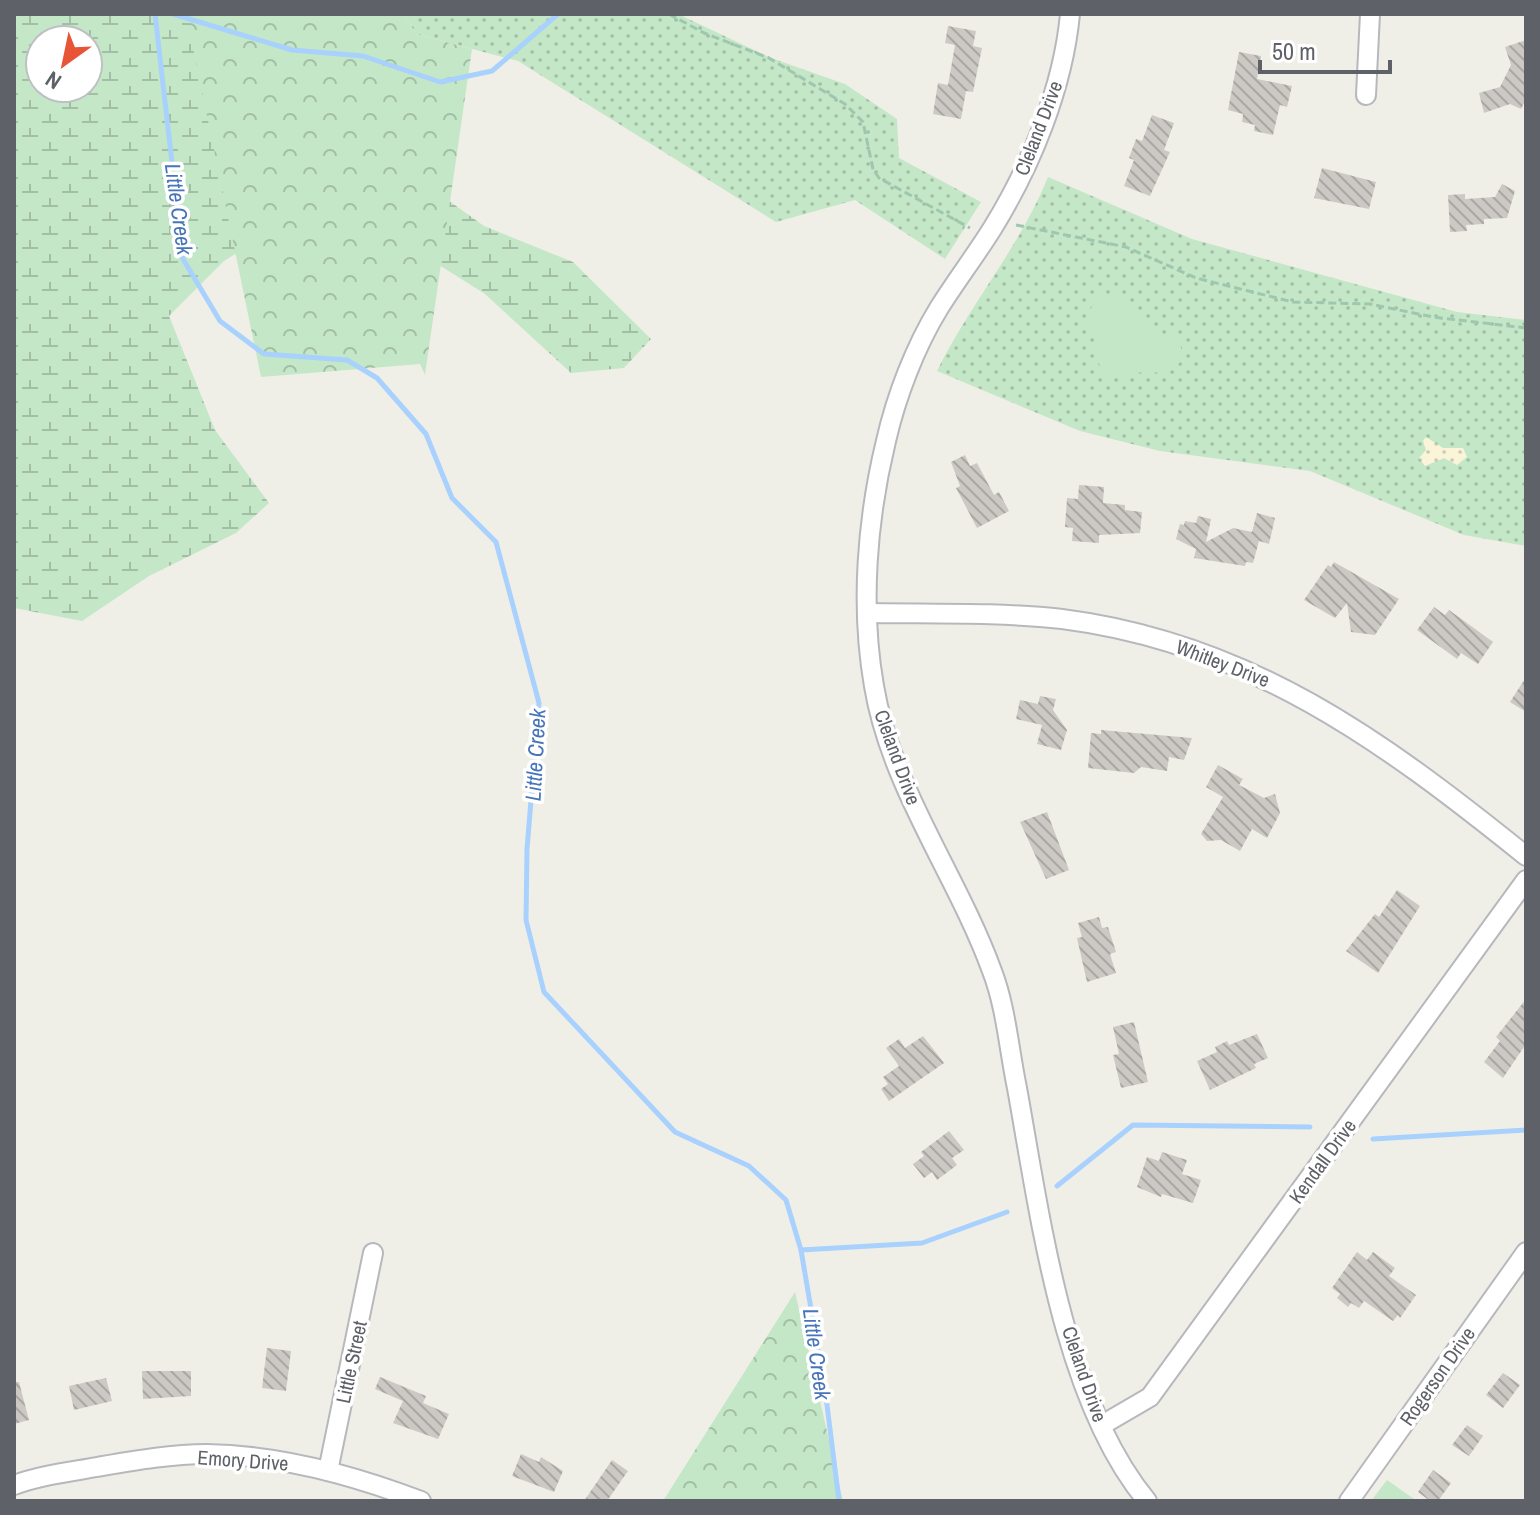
<svg xmlns="http://www.w3.org/2000/svg" width="1540" height="1515" viewBox="0 0 1540 1515" font-family="'Archivo Narrow',sans-serif">
	<style>
		.grass { fill: url(#grass-dots) }
		.wetland { fill: url(#wetland-marsh); fill-rule: evenodd }
		.sand { fill: url(#sand-dots) }
		.park { fill: url(#park-crowns) }
		.garden { fill: #c4e7c7 }
		.lines { fill: none; stroke-linecap: round; stroke-linejoin: round }
		.stream { stroke: #a9d1fd; stroke-width: 5 }
		.building { fill: url(#building-back-hatch) }
		.street-casing { stroke: #b7b8bd; stroke-width: 22 }
		.path { stroke: #9dc7ae; stroke-width: 3; stroke-dasharray: 8 4; stroke-linecap: butt }
		.street { stroke: #fff; stroke-width: 18 }
		.labels { text-anchor: middle; dominant-baseline: central; stroke-width: 7; stroke-linejoin: round; paint-order: stroke }
		.street-label { font-size: 20px; fill: #5e6167; stroke: #fff }
		.water-label { font-size: 22px; font-style: italic; fill: #4875b9; stroke: #fff }
	</style>
	<defs>
		<pattern id="grass-dots" width="8" height="8" patternUnits="userSpaceOnUse" patternTransform="scale(2)"><rect width="8" height="8" fill="#c4e7c7"/><path d="M2 2h.1M6 6h.1" fill="none" stroke="#a2bfa5" stroke-width="1.8" stroke-linecap="round"/></pattern>
		<pattern id="wetland-marsh" width="20" height="14" patternUnits="userSpaceOnUse" patternTransform="scale(2)"><rect width="20" height="14" fill="#c4e7c7"/><path d="M1 5h8M5 5V1M11 12h8M15 12V8" fill="none" stroke="#a2bfa5"/></pattern>
		<pattern id="sand-dots" width="8" height="8" patternUnits="userSpaceOnUse" patternTransform="scale(2)"><rect width="8" height="8" fill="#faf5d8"/><path d="M2 2h.1M6 6h.1" fill="none" stroke="#cecab3" stroke-width="1.8" stroke-linecap="round"/></pattern>
		<pattern id="park-crowns" width="20" height="18" patternUnits="userSpaceOnUse" patternTransform="scale(2)"><rect width="20" height="18" fill="#c4e7c7"/><path d="M2 6a3 3 0 1 1 6 0M12 15a3 3 0 1 1 6 0" fill="none" stroke="#a2bfa5"/></pattern>
		<pattern id="building-back-hatch" width="6" height="6" patternUnits="userSpaceOnUse" patternTransform="scale(2)"><rect width="6" height="6" fill="#ccc9c4"/><path d="M-1 5l2 2M0 0l6 6M5-1l2 2" fill="none" stroke="#a9a7a3"/></pattern>
	</defs>
	<rect width="100%" height="100%" fill="#f0efe7"/>
	<!-- grass -->
	<g class="grass">
		<path d="M404,14H678L771,58L845,84L897,119L899,158L981,202L945,259L855,200L776,222L518,61L416,34Z"/>
		<path d="M1048,177L1192,239L1457,312L1526,320V546L1464,535L1310,471L1160,451L1080,431L937,371C970,304 1021,245 1048,177Z"/>
	</g>
	<!-- wetland -->
	<path class="wetland" d="M14,14H361L380,151L484,226L573,262L651,339L624,368L571,373L485,294L409,246L275,229L224,261L169,316L215,430L269,503L236,533L149,576L82,621L14,608ZM40,40H88V88H40Z"/>
	<!-- sand -->
	<path class="sand" d="M1426,437L1443,448H1463L1467,457L1457,465L1444,458L1425,466L1419,458L1426,450L1423,441Z"/>
	<!-- park -->
	<g class="park">
		<path d="M186,14H404L416,34L472,49L425,375L420,364L261,377Z"/>
		<path d="M795,1292L843,1501H663Z"/>
		<path d="M1387,1480L1417,1501H1371Z"/>
	</g>
	<!-- garden -->
	<path class="garden" d="M1110,293L1128,299L1149,327L1178,340L1183,353C1176,382 1157,369 1135,373C1122,376 1117,381 1104,373L1099,364L1098,345L1086,317L1096,299Z"/>
	<g class="lines">
		<!-- stream -->
		<g class="stream">
			<path d="M155,14L183,259L220,321L264,354L347,360L377,378L426,434L452,498L496,542L539,703L527,849L526,920L544,992L675,1132L749,1166L786,1200L801,1250L826,1397L839,1501"/>
			<path d="M173,14L292,50L363,56L440,82L492,71L558,14"/>
			<path d="M1373,1139L1526,1130"/>
			<path d="M1057,1186L1133,1125L1310,1127"/>
			<path d="M801,1250L922,1243L1007,1212"/>
		</g>
	</g>
	<!-- building -->
	<g class="building">
		<path d="M948,26L976,31L973,46L982,48L973,92L966,91L961,119L933,114L938,83L948,85L955,45L945,43Z"/>
		<path d="M1526,40V99L1521,109L1510,104L1484,113L1479,93L1500,87L1511,65L1505,47Z"/>
		<path d="M1239,52L1261,56L1257,79L1292,86L1287,107L1280,105L1273,135L1254,131L1255,125L1242,122L1243,114L1228,110Z"/>
		<path d="M1152,115L1174,123L1164,150L1170,152L1150,196L1124,186L1134,160L1129,158L1136,139L1142,141Z"/>
		<path d="M1322,168L1376,182L1369,209L1314,198Z"/>
		<path d="M1502,184L1515,191L1507,218L1484,219V224L1466,225L1467,231L1450,232L1448,195L1465,194V199L1495,197Z"/>
		<path d="M965,455L970,466L977,463L994,495L999,492L1009,511L977,528L956,488L960,486L951,462Z"/>
		<path d="M1079,485L1104,487L1103,503L1125,505V510L1142,512L1140,533L1099,535V543L1072,541L1073,528L1065,527L1067,498L1078,499Z"/>
		<path d="M1257,513L1275,518L1269,544L1259,541L1253,563L1246,562L1245,566L1194,558L1196,549L1176,539L1180,524L1184,525L1185,521L1196,523L1198,516L1211,519L1206,542L1233,528L1252,532Z"/>
		<path d="M1334,562L1399,599L1375,635L1351,632L1347,603L1335,618L1304,600L1328,565L1331,567Z"/>
		<path d="M1434,607L1445,615L1449,610L1493,642L1478,664L1461,653L1457,659L1417,630Z"/>
		<path d="M1526,677V712L1510,702Z"/>
		<path d="M1040,696L1056,699L1053,710L1067,730L1061,750L1037,744L1042,725L1016,719L1020,700L1038,704Z"/>
		<path d="M1101,730L1192,738L1184,760L1169,757L1167,771L1141,767L1134,773L1088,768L1091,733L1101,734Z"/>
		<path d="M1218,765L1243,779L1239,785L1264,798L1275,794L1280,813L1267,838L1252,829L1240,851L1221,840L1207,841L1201,834L1223,797L1206,787Z"/>
		<path d="M1047,812L1069,870L1046,879L1020,822Z"/>
		<path d="M1397,890L1420,906L1378,973L1346,951L1375,914L1379,917Z"/>
		<path d="M1099,917L1102,928L1108,927L1116,952L1110,954L1116,973L1087,982L1077,938L1082,937L1078,923Z"/>
		<path d="M1526,999V1044L1503,1078L1484,1062L1500,1041L1496,1037Z"/>
		<path d="M1134,1022L1148,1082L1121,1088L1113,1055L1119,1054L1113,1027Z"/>
		<path d="M1257,1034L1268,1058L1254,1064L1256,1068L1210,1090L1197,1061L1217,1052L1215,1047L1227,1041L1229,1045Z"/>
		<path d="M923,1036L944,1063L889,1101L881,1089L888,1084L883,1077L899,1066L886,1048L899,1039L905,1048Z"/>
		<path d="M949,1131L964,1150L952,1158L957,1165L937,1180L932,1172L924,1178L913,1164L924,1156L921,1152Z"/>
		<path d="M1162,1152L1187,1160L1182,1174L1201,1180L1193,1203L1162,1194L1161,1197L1137,1187L1147,1157L1159,1161Z"/>
		<path d="M1357,1252L1367,1260L1373,1252L1395,1268L1389,1276L1416,1295L1400,1318L1398,1315L1393,1321L1364,1301L1359,1308L1351,1303L1348,1307L1337,1298L1340,1294L1332,1288Z"/>
		<path d="M267,1348L291,1351L286,1391L262,1388Z"/>
		<path d="M142,1371H191V1396L143,1399Z"/>
		<path d="M1503,1373L1520,1385L1503,1408L1486,1395Z"/>
		<path d="M380,1377L426,1396L423,1403L449,1414L438,1439L393,1423L403,1401L375,1389Z"/>
		<path d="M106,1378L112,1401L74,1410L69,1386Z"/>
		<path d="M14,1382H19L29,1420L14,1424Z"/>
		<path d="M1467,1425L1483,1436L1469,1456L1452,1445Z"/>
		<path d="M521,1454L539,1462L541,1457L563,1471L554,1492L512,1476Z"/>
		<path d="M612,1460L628,1471L607,1501H584Z"/>
		<path d="M1433,1470L1451,1483L1438,1501H1430L1418,1492Z"/>
	</g>
	<g class="lines">
		<defs>
			<g id="street">
				<path d="M1070,14C1063,88 1031,166 992,229C975,256 956,281 939,308C915,347 896,397 886,441C867,519 860,606 874,686C891,788 957,875 992,971C1006,1007 1009,1050 1017,1088C1040,1215 1063,1400 1147,1501"/>
				<path d="M1366,95L1370,14"/>
				<path d="M868,613C933,614 998,612 1062,619C1250,643 1383,741 1526,856"/>
				<path d="M1102,1425L1150,1397L1526,880"/>
				<path d="M328,1471L373,1253"/>
				<path d="M14,1485C41,1475 69,1472 97,1467C132,1461 171,1454 207,1454C281,1455 353,1475 421,1501"/>
				<path d="M1349,1501L1526,1252"/>
			</g>
		</defs>
		<!-- street casing -->
		<use href="#street" class="street-casing"/>
		<!-- path -->
		<g class="path">
			<path d="M669,14L704,33L769,58L845,104L863,122L873,169L879,178L970,228"/>
			<path d="M1016,225L1126,247L1196,278L1293,302L1370,304L1433,317L1526,328"/>
		</g>
		<!-- street -->
		<use href="#street" class="street"/>
	</g>
	<g class="labels">
		<!-- street labels -->
		<g class="street-label">
			<text transform="translate(1038 128) rotate(-69)">Cleland Drive</text>
			<text transform="translate(1223 663) rotate(21)">Whitley Drive</text>
			<text transform="translate(898 757) rotate(70)">Cleland Drive</text>
			<text transform="translate(1322 1161) rotate(-54)">Kendall Drive</text>
			<text transform="translate(351 1362) rotate(-78)">Little Street</text>
			<text transform="translate(1085 1374) rotate(71)">Cleland Drive</text>
			<text transform="translate(1437 1376) rotate(-55)">Rogerson Drive</text>
			<text transform="translate(243 1460) rotate(4)">Emory Drive</text>
		</g>
		<!-- water labels -->
		<g class="water-label">
			<text transform="translate(179 209) rotate(82)">Little Creek</text>
			<text transform="translate(535 755) rotate(-87)">Little Creek</text>
			<text transform="translate(817 1354) rotate(82)">Little Creek</text>
		</g>
	</g>
	<!-- border -->
	<rect width="1540" height="1515" fill="none" stroke="#5e6167" stroke-width="32"/>
	<!-- north arrow -->
	<g transform="translate(64 64) rotate(213)"><circle r="38" fill="#ffffff" stroke="#bfc0c2" stroke-width="2"/>
	<path d="M0-6L14 30L0 20L-14 30Z" fill="#e75436"/>
	<text y="-12" font-size="22" font-weight="bold" text-anchor="middle" fill="#5e6167">N</text>
	</g>
	<!-- scale -->
	<path d="M1260 60v12h130v-12" fill="none" stroke="#5e6167" stroke-width="4"/>
	<text x="1272" y="60" font-size="24" fill="#5e6167" stroke="#ffffff" stroke-width="6" paint-order="stroke">50 m</text>
</svg>
